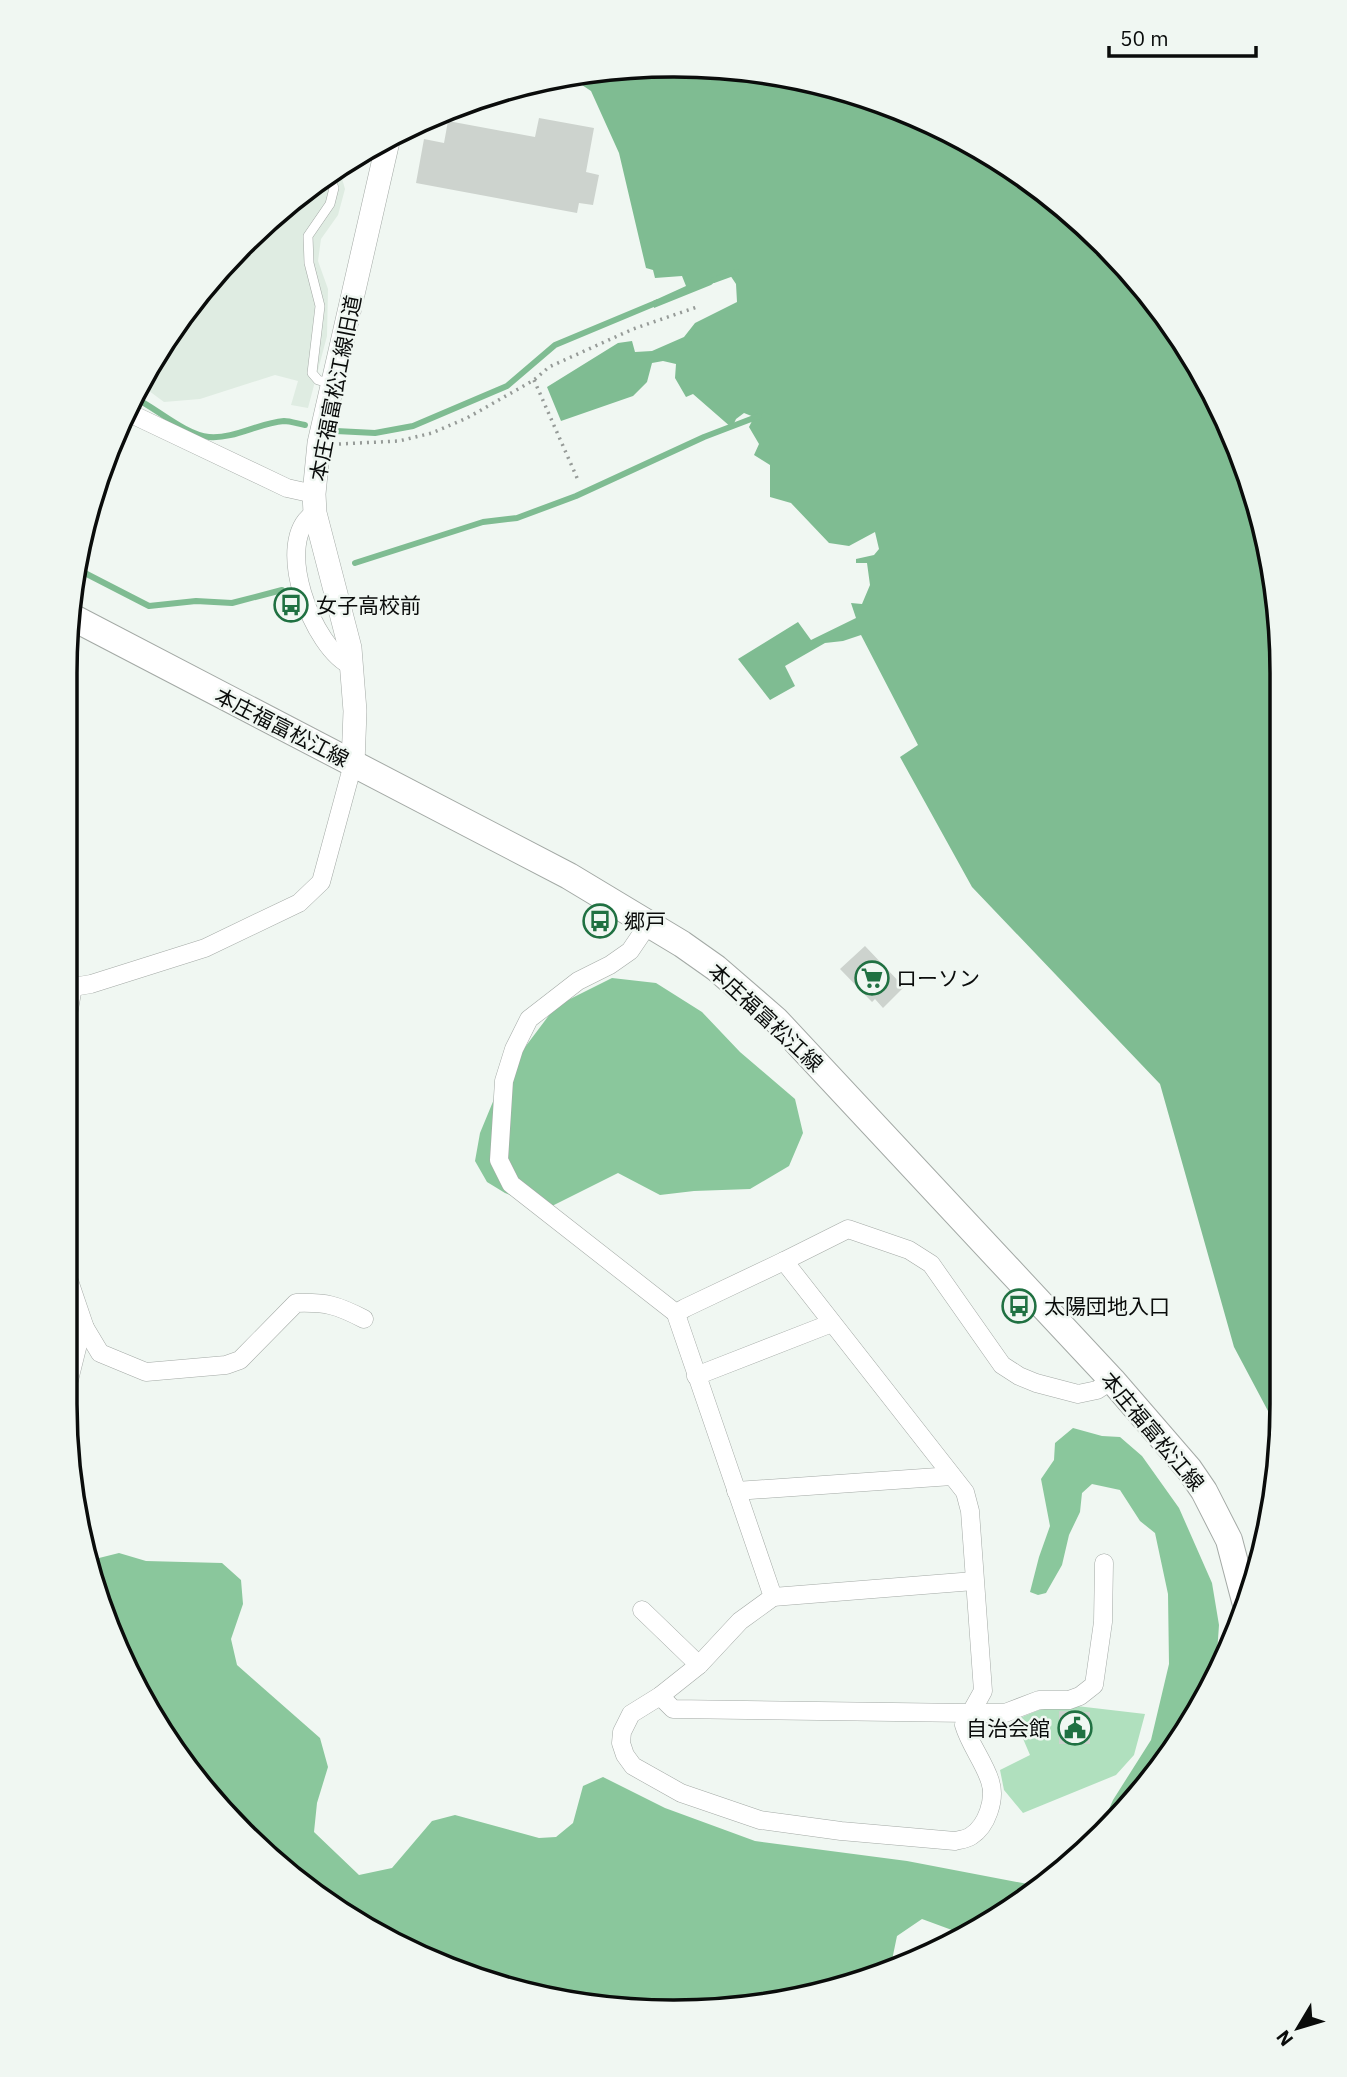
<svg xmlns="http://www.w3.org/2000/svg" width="1347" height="2077" viewBox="0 0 1347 2077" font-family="'IBM Plex Sans','Noto Sans JP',sans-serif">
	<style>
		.built { fill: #dfece2 }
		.green { fill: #b0e0be }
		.forest { fill: #8ac79c }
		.water { fill: #7fbc92 }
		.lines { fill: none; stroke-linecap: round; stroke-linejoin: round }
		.stream { stroke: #7fbc92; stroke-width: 6 }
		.building { fill: #cdd3ce }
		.service-casing { stroke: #a3a9a5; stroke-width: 10 }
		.minor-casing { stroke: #a3a9a5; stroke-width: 19 }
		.tertiary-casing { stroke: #a3a9a5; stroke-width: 24 }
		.secondary-casing { stroke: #a3a9a5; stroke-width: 28 }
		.path { stroke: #969b98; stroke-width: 3.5; stroke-dasharray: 2 5; stroke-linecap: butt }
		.service { stroke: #fff; stroke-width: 9 }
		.minor { stroke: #fff; stroke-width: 18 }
		.tertiary { stroke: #fff; stroke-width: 23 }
		.secondary { stroke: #fff; stroke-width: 26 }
		.labels { text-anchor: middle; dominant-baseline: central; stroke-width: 5; stroke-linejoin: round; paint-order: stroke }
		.street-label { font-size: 21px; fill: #0a0c0b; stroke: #f0f7f2 }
		.poi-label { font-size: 21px; fill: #0a0c0b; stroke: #f0f7f2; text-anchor: start }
		.rim { fill: none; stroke: #0a0c0b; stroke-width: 3.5 }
	</style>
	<rect width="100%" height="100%" fill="#f0f7f2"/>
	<!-- built -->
	<path class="built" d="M339,168L345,189L338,215L321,239L318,261L328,289L327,336L308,408L291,405L298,381L275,375L200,399L164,402L141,385L216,272L303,191Z"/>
	<!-- green -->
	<path class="green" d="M1068,1705L1145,1714L1134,1755L1116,1775L1023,1813L1004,1790L1000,1770L1030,1755L1015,1720L1039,1710Z"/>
	<!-- forest -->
	<g class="forest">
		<path d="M612,978L656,983L702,1012L740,1052L795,1099L803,1133L789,1166L750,1189L694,1191L660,1195L618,1173L546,1209L505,1193L487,1182L475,1161L480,1133L504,1075L556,1006Z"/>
		<path d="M1073,1428L1102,1436L1120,1437L1142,1456L1179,1508L1212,1583L1219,1625L1216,1668L1131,1805L1098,1834L1113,1800L1151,1740L1169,1664L1168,1594L1155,1533L1140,1521L1120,1490L1092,1484L1082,1493L1080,1512L1069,1535L1062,1565L1046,1593L1038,1595L1030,1592L1039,1557L1050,1526L1041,1479L1054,1460L1055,1443Z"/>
		<path d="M119,1553L146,1561L222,1563L241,1580L243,1604L231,1639L237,1665L320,1738L328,1767L317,1803L314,1832L359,1875L392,1868L432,1821L455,1815L539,1838L556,1837L573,1823L583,1786L603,1777L665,1808L755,1841L907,1861L1038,1886L1011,1910L960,1933L922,1919L897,1936L891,1965L831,1991L673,2012L477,1980L303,1886L168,1742L97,1599L91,1560Z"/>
	</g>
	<!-- water -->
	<path class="water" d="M633,66L753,70L869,97L978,146L1075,216L1156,303L1219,404L1262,516L1281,634L1277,1428L1234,1347L1160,1084L972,887L900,757L918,745L861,635L843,641L825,643L785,666L795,686L770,700L738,659L798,622L811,640L856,618L851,603L862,604L870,585L867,563H856V559L874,555L879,549L875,532L849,546L829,543L791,503L770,497V465L754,455L759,444L749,427L754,417L744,413L736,419L732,428L693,394L686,397L675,378L676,364L663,361L652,363L647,382L633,396L561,421L547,387L618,343L632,341L635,352L652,351L684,337L695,323L737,302L736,284L728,272L711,285L654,308L653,301L686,286L682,276L655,278L653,270L646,268L619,153L591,91L570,77Z"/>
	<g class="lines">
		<!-- stream -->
		<g class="stream">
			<path d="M714,280L736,272"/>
			<path d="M133,397C155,407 185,435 209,437C235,439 258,423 284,421C290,421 299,424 305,425"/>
			<path d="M336,431L375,433L413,426L507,386L555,345L658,302"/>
			<path d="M355,563L483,522L517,518L576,496L704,437L759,416"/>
			<path d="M77,569L149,606L196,601L232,603L282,590"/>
		</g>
	</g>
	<!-- building -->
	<g class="building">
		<path d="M539,118L594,128L586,172L599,175L593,205L579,203L577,213L416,183L424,139L444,143L448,121L535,137Z"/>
		<path d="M865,946L904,987L883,1008L875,999L872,1002L840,969Z"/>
		<path d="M1059,1711L1090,1712V1744H1059Z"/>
	</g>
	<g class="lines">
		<defs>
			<path id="service" d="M328,175L334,188L330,204L308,236L309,263L320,306L312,373L318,380L332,384"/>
			<g id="minor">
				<path d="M125,411L287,488L314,494"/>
				<path d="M315,513C271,539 313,650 352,666"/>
				<path d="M649,923L630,951L610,965L578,981L529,1019L514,1049L504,1081L499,1160L511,1184L677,1314"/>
				<path d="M67,988L91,984L205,948L299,903L321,882L353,764"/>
				<path d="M67,1020L73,987"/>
				<path d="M784,1261L965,1492L970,1511L983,1691L964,1725C970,1745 984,1762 990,1781C996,1799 987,1826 971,1836C967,1839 959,1840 955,1841L841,1831L760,1820L681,1793L633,1766L625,1755L621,1743L622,1732L631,1714L660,1696L699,1665L740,1621L773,1597L677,1317L680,1311L685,1308Z"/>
				<path d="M784,1261L848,1229L909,1250L931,1264L1002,1365L1019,1376L1036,1383L1078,1394L1097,1390L1112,1380"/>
				<path d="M66,1272L85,1328L100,1353L146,1372L226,1365L240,1360L296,1303C326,1302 337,1305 364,1319"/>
				<path d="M696,1376L832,1323"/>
				<path d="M65,1396L80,1336L85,1328"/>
				<path d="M736,1491L952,1476"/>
				<path d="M773,1597L974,1581"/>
				<path d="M642,1610L699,1665"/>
				<path d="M660,1696L673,1709L969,1713H1005L1039,1700H1069L1080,1696L1094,1685L1103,1622L1104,1563"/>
			</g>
			<path id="tertiary" d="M353,764L355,711L350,648L315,513L314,494L319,443L389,137"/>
			<path id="secondary" d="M70,616L569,876L682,944L716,968L776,1020L1112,1380L1189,1469L1204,1491L1229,1540L1245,1601"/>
		</defs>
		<!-- service casing -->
		<use href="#service" class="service-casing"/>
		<!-- minor casing -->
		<use href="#minor" class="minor-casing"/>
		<!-- tertiary casing -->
		<use href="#tertiary" class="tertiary-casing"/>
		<!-- secondary casing -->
		<use href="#secondary" class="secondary-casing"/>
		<!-- path -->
		<g class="path">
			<path d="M534,380L578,480"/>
			<path d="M339,444L399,441L432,433L467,418L534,380L549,367L633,329L697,307"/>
		</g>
		<!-- service -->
		<use href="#service" class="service"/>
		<!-- minor -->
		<use href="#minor" class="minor"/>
		<!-- tertiary -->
		<use href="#tertiary" class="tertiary"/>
		<!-- secondary -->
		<use href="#secondary" class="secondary"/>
	</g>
	<!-- icons -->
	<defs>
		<symbol id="bus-ring" viewBox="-11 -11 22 22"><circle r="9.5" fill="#f0f7f2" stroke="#207142" stroke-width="1.5"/><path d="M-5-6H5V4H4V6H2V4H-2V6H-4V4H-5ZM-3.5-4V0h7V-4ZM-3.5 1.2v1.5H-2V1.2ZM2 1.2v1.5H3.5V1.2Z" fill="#207142"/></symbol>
		<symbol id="supermarket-ring" viewBox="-11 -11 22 22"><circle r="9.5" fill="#f0f7f2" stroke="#207142" stroke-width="1.5"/><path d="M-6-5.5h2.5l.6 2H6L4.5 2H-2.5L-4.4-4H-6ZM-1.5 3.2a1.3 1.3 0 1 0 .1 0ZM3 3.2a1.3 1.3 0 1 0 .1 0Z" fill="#207142"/></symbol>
		<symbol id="civic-ring" viewBox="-11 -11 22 22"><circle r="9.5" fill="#f0f7f2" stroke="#207142" stroke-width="1.5"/><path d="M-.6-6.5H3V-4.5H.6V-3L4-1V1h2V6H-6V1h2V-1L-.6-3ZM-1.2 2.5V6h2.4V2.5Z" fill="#207142"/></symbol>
	</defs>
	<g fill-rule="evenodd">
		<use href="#bus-ring" x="272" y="586" width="38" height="38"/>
		<use href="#bus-ring" x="581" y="902" width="38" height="38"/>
		<use href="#supermarket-ring" x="853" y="959" width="38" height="38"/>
		<use href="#bus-ring" x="1000" y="1287" width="38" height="38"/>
		<use href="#civic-ring" x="1056" y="1709" width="38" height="38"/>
	</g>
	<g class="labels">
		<!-- street labels -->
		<g class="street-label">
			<text transform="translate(335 388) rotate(-79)">本庄福富松江線旧道</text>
			<text transform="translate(282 727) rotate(27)">本庄福富松江線</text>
			<text transform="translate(766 1017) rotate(43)">本庄福富松江線</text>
			<text transform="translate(1153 1431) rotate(50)">本庄福富松江線</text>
		</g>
		<!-- poi labels -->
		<g class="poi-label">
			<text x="316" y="605">女子高校前</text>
			<text x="624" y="921">郷戸</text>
			<text x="896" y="978">ローソン</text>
			<text x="1044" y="1306">太陽団地入口</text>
			<text x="1050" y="1728" text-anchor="end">自治会館</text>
		</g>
	</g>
	<!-- crop -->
	<path d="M0 0H1347V2077H0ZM673 77H674A596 596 0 0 1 1270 673V1404A596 596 0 0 1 674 2000H673A596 596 0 0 1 77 1404V673A596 596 0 0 1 673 77Z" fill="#f0f7f2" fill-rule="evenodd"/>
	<path class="rim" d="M673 77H674A596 596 0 0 1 1270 673V1404A596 596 0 0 1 674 2000H673A596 596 0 0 1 77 1404V673A596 596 0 0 1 673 77Z"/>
	<!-- north arrow -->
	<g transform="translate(1298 2028) rotate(232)" stroke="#f0f7f2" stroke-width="5" paint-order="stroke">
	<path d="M0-5L12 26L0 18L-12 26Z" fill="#0a0c0b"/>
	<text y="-10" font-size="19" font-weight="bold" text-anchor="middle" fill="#0a0c0b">N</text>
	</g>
	<!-- scale -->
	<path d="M1109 46v10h147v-10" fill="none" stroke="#0a0c0b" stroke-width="3.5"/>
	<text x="1120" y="46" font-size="21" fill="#0a0c0b" stroke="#f0f7f2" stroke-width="5" paint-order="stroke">50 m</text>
</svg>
